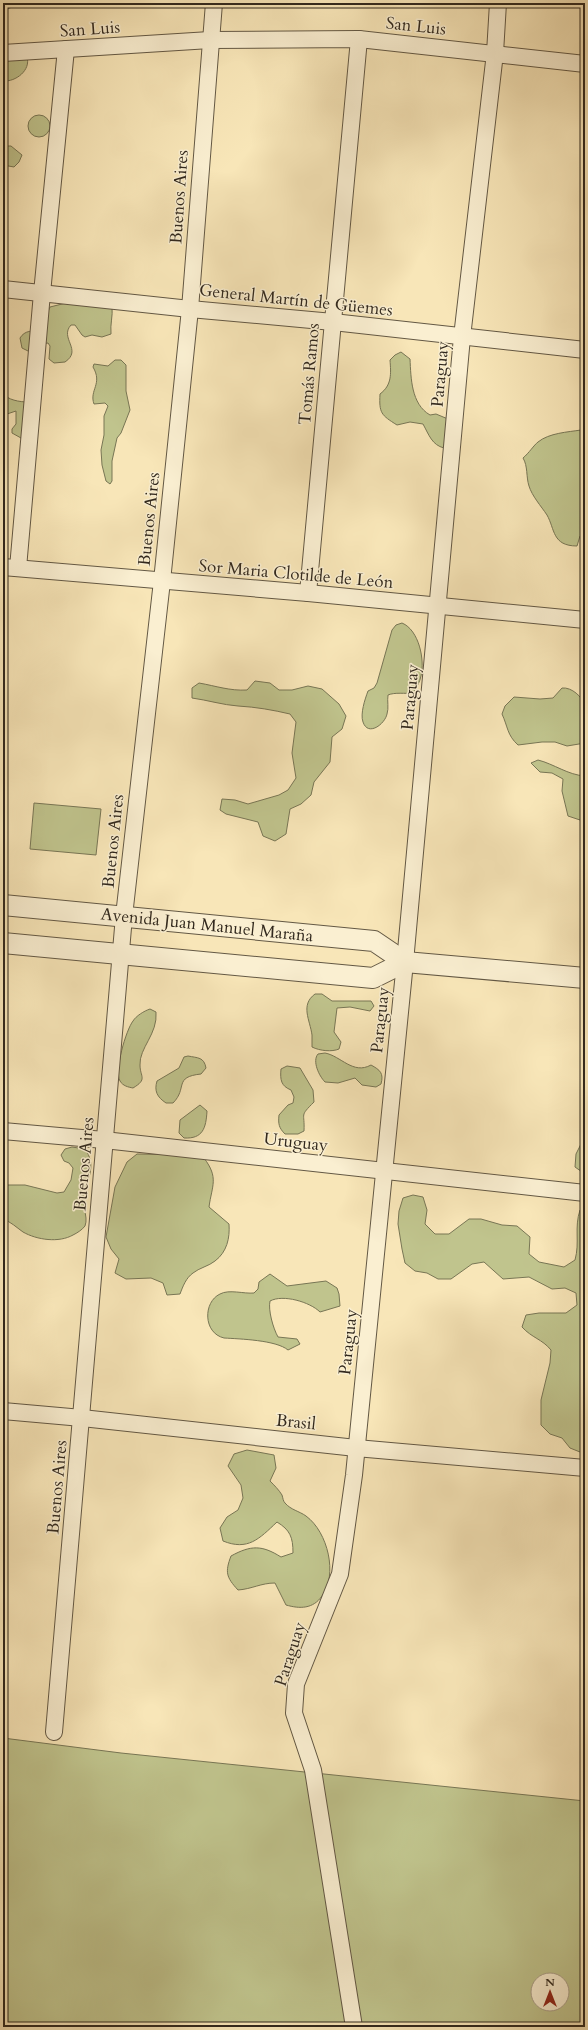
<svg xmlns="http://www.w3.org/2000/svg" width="588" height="2030" viewBox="0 0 588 2030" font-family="Cardo,serif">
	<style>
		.green { fill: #c0c48d; stroke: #787655; fill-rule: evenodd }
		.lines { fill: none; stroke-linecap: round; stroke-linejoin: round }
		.stream { stroke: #738278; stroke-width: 4.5 }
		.minor-casing { stroke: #635844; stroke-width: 18 }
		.tertiary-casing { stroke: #635844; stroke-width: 22 }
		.minor { stroke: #faefd1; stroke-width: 16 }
		.tertiary { stroke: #faefd1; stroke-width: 20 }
		.labels { text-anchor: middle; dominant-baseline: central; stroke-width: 3; stroke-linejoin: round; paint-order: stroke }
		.street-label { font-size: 17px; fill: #31281d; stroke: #faefd1 }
	</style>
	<rect width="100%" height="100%" fill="#f8e6b8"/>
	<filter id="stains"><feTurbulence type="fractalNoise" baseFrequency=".005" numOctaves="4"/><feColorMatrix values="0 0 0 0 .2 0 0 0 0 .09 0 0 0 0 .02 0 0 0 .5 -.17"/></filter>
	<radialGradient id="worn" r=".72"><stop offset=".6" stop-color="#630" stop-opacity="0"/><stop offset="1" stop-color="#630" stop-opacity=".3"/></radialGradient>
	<!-- green -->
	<g class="green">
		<path d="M3,55L27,57C31,70 16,82 3,81Z"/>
		<circle cx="39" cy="126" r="11"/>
		<path d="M3,146H11L22,155L19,162L14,167L3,165Z"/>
		<path d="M66,303L112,307C113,316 110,324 111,334L102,337L92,335L85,337L82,335L75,325H71C59,338 83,350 65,362L54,363L49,359L50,346L48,343L41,344L28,351L22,348L20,338C25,330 32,331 40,331L50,307Z"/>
		<path d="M401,352L410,359C411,378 411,404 430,415L436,414L448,419L444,448C432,445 429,435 423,424L410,422L397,425C381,415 379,413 380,394C392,385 391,374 390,360L395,355Z"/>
		<path d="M115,360H121L126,365V391L130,410L121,433L117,438L112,461V481L110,484L106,481L102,465L101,450L104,435V416L108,406L105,403L94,404C89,390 103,384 93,367L94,364L108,366Z"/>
		<path d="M3,393C7,400 20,402 28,402L24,444L21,438L12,433V429L16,424V411L7,414L3,420Z"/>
		<path d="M581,430L585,431V535L580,536L577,546C552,546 555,529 547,515C541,506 532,496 529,486C526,477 528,466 523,458C529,453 534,445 538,442C549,433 568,432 581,430Z"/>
		<path d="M402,623C419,630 425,660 421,676C420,682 416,688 413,693C405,694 395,692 388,695C387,701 389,708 387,714C385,724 368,737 363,722C360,714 365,699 368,691L374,688L377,683L392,630L396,625Z"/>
		<path d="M255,681L270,683L279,690H292L308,686L322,689L339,704L346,716L342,729L332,737L330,762L314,782L311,795L301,804L290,809L286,834L275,841L263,836L258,822L226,814L220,810L222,799L235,800L248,804L279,795L288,790L296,778L292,753L296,722L290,714C273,710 256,707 238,706C223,705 207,700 192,698V688L199,683C216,686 230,691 247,690Z"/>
		<path d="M562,688C572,687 582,697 585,705C587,710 585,736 585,743L567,746L555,742H542L518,745C507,735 508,727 502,714L505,706L514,697L540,699L553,698Z"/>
		<path d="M538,760C554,764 568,775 585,776V819L580,820L568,816L562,791L563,779L552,773L540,772L531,763Z"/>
		<path d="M34,803L101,809L96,855L30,849Z"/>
		<path d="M315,994H322L332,1001H371L374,1006L370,1011L350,1007L337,1008L334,1032L341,1042L339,1049C332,1052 320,1051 312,1047C312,1043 312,1039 312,1035C310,1020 300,1005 315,994Z"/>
		<path d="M150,1009L156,1012C158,1034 139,1048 140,1065C140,1077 148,1079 133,1088C128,1087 123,1086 120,1081C114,1071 126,1030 133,1021C136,1016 144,1011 150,1009Z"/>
		<path d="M325,1053C341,1056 353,1075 371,1065C380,1070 384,1073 381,1084L376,1087L362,1085L355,1078L338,1083L325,1082C319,1076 312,1061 318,1054Z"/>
		<path d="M188,1056C198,1058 204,1057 206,1068L201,1074C173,1077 188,1088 173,1103H166C157,1097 154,1091 157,1081L179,1068L184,1057Z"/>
		<path d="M287,1066L300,1068L313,1090L314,1102C299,1117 305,1112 304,1131L298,1134H285C279,1128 278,1124 279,1115L288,1105L293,1103L294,1097L291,1090C281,1086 280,1080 281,1069Z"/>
		<path d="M200,1105L207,1111C206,1128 203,1139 184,1138L179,1133L180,1120Z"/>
		<path d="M585,1136V1174L575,1167L576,1154Z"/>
		<path d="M72,1147L85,1149C96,1164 89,1177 84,1192C80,1203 89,1216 85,1226C82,1230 77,1233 73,1235C59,1243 37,1240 23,1232C16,1227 11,1222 3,1219V1185H25L57,1193L64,1192L71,1180L73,1168L69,1163L64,1161L61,1155L65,1149Z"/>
		<path d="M137,1154L192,1155L204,1158C219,1178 212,1185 209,1207L229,1224C230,1238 227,1252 215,1261C209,1266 199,1268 193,1273C186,1278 183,1286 180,1294L167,1295L163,1283L151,1278L126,1279L115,1273L119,1259L111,1249L106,1237L115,1187L127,1162Z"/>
		<path d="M413,1195L423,1197L427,1210L425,1224L435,1234H449L469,1219H481L502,1225L517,1226L530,1237L529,1254L539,1262L564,1267L575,1260C580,1242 574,1228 580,1210H585V1454L570,1448L562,1438L550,1434L541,1425V1400L550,1363L551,1350C542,1339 532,1338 522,1327L526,1315L539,1313H566L577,1305L576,1293L565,1288L552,1289L529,1277L503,1279L484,1262L472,1264L451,1279H438L427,1273L415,1271L405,1263L402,1249L398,1224L399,1211L403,1198Z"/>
		<path d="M270,1274L287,1286L326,1281L337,1288L339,1294L340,1306L320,1312C310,1302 283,1294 270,1301C268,1310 273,1328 278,1337L297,1339L300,1344L288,1350C276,1340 240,1339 224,1338C203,1333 203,1302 220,1294C229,1289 244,1294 254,1293L258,1289L259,1282Z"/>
		<path d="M247,1450L274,1455L276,1468L270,1481C274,1485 279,1490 282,1495C283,1498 283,1501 285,1503C291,1510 299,1511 306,1516C328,1532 338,1575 322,1596C313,1609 300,1609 286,1605L275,1583C261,1583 252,1589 238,1590C226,1577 225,1572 231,1556C251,1545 262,1545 281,1557L293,1553C293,1537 290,1530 277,1522C259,1539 248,1551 223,1541L220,1528L227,1517L238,1510L243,1498L241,1485L228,1466L234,1454Z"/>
		<path d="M3,1738L121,1753L585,1801V2027H3ZM538,1980H562V2004H538Z"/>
	</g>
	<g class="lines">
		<!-- stream -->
		<path class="stream" d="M3,9L17,3"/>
		<defs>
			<g id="minor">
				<path d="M3,53L210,40L359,39L585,64"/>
				<path d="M3,289L190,309L333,322L585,350"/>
				<path d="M3,567L308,593L585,620"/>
				<path d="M18,568L42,293L66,49"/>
				<path d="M308,593L359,39"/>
				<path d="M3,1131L104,1140L585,1193"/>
				<path d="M3,1411L82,1418L356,1448L585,1468"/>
				<path d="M54,1732L124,916L162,581L190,309L214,3"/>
				<path d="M354,2027L313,1770L294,1713L296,1684L340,1574L354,1475L405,962L462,337L495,53L498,3"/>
			</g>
			<g id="tertiary">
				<path d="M3,905L374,941L405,962L585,978"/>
				<path d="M3,943L373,978L405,962"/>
			</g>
		</defs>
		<!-- minor casing -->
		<use href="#minor" class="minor-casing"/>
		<!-- tertiary casing -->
		<use href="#tertiary" class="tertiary-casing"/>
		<!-- minor -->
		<use href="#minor" class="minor"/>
		<!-- tertiary -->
		<use href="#tertiary" class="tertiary"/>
	</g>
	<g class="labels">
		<!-- street labels -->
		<g class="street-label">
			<text transform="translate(416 26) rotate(6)">San Luis</text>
			<text transform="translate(90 29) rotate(-4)">San Luis</text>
			<text transform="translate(179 197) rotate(-86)">Buenos Aires</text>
			<text transform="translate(296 300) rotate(6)">General Martín de Güemes</text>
			<text transform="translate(309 374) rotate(-85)">Tomás Ramos</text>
			<text transform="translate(440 374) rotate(-85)">Paraguay</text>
			<text transform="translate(149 519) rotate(-84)">Buenos Aires</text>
			<text transform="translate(296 574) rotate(5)">Sor Maria Clotilde de León</text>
			<text transform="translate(410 697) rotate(-85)">Paraguay</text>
			<text transform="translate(113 841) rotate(-84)">Buenos Aires</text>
			<text transform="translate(207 925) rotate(6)">Avenida Juan Manuel Maraña</text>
			<text transform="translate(380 1020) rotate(-84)">Paraguay</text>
			<text transform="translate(296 1142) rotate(6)">Uruguay</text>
			<text transform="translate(84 1164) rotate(-85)">Buenos Aires</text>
			<text transform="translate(348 1342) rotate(-84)">Paraguay</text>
			<text transform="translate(296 1422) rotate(6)">Brasil</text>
			<text transform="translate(57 1487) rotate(-85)">Buenos Aires</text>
			<text transform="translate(290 1654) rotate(-72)">Paraguay</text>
		</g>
	</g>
	<!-- margin -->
	<rect width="588" height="2030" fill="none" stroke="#f8e6b8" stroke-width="16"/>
	<rect x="4" y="4" width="580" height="2022" fill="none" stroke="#31281d" stroke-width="2"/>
	<rect x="8" y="8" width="572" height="2014" fill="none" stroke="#31281d"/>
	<!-- north arrow -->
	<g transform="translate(550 1992)"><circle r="19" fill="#faefd1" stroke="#aa9f89"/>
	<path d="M0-3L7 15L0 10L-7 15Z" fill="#8f2418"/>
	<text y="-6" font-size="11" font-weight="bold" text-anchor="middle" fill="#31281d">N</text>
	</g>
	<rect width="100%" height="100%" filter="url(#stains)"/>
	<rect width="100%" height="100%" fill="url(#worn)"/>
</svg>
